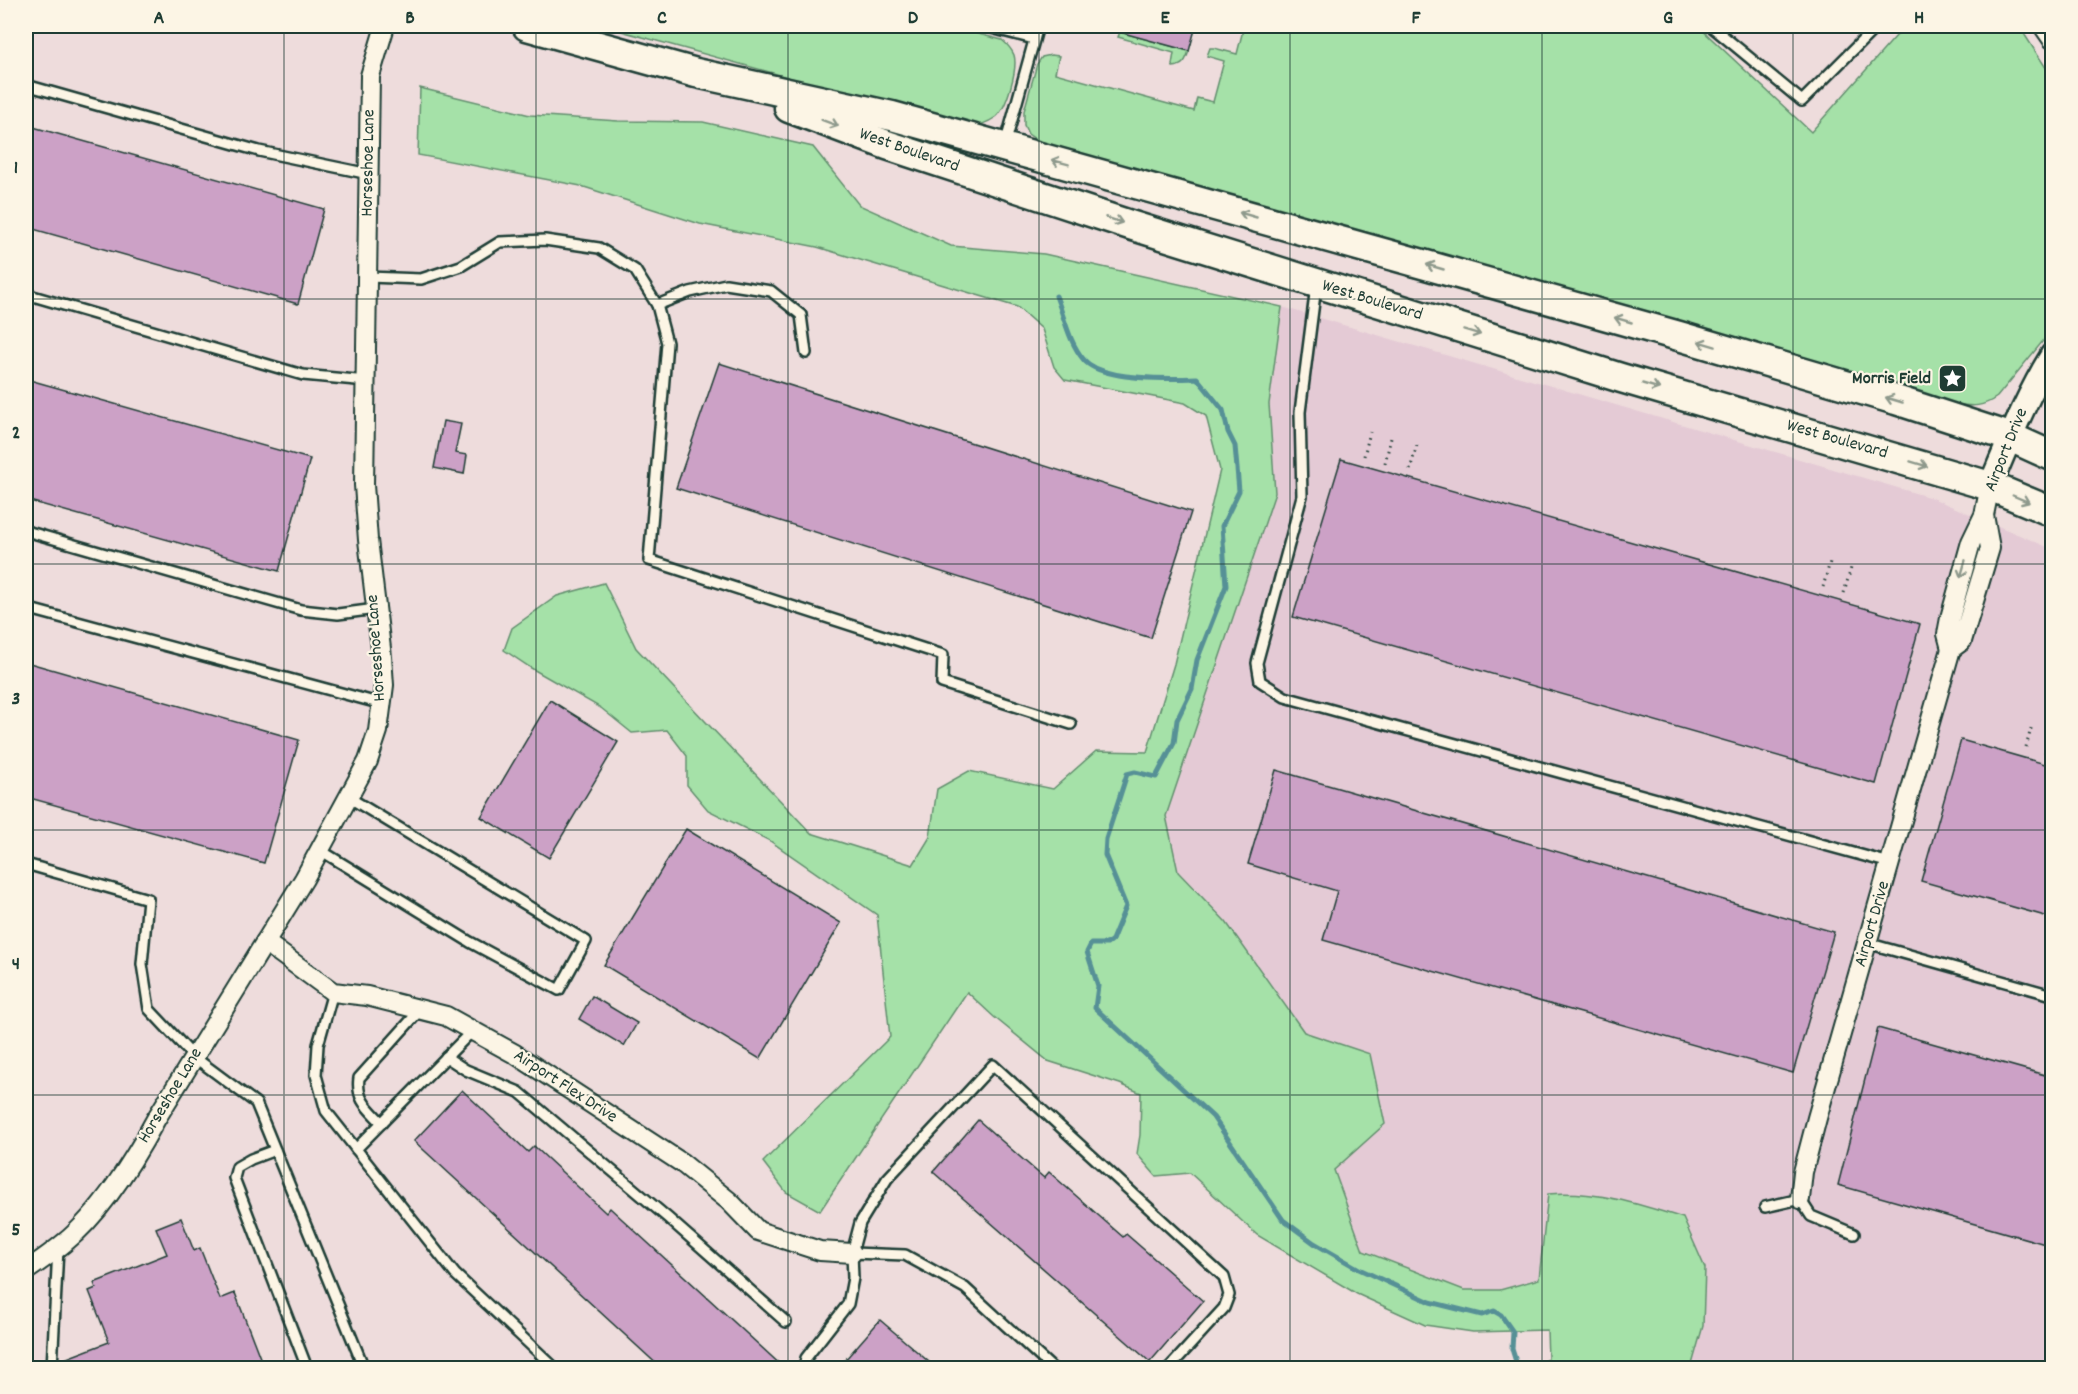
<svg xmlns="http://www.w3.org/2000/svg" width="2078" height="1394" viewBox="0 0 2078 1394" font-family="Dekko,sans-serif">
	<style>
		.built { fill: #e4cad5 }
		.green { fill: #a5e1a8; stroke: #628f6e; stroke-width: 1.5 }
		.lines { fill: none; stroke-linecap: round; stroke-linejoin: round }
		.stream { stroke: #569096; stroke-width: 5 }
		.building { fill: #cca1c6; stroke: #1f3d34; stroke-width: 1.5 }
		.service-casing { stroke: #1f3d34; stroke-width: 14 }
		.minor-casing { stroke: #1f3d34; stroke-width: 22 }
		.tertiary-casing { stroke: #1f3d34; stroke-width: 27 }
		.primary-casing { stroke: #1f3d34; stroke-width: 33 }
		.path { stroke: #1f3d34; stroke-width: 3; stroke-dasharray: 1.5 4.5; stroke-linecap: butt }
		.service { stroke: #fcf5e5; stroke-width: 9 }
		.minor { stroke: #fcf5e5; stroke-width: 18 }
		.tertiary { stroke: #fcf5e5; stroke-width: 22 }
		.primary { stroke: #fcf5e5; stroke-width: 28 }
		.oneway { stroke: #8e998c }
		.grid { fill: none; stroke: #1f3d34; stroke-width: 1.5; stroke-opacity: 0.55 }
		.labels { text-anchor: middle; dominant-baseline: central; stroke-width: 4.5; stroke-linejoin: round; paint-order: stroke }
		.street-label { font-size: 18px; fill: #1f3d34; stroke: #fcf5e5 }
		.poi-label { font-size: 18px; font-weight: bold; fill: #1f3d34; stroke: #fcf5e5; text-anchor: end }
		.neatline { fill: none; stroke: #1f3d34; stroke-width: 2 }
		.grid-label { font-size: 20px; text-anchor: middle; font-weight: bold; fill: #1f3d34 }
	</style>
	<rect width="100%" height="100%" fill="#eedcdc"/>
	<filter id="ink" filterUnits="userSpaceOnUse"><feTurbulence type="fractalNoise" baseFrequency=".0167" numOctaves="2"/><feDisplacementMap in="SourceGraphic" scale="12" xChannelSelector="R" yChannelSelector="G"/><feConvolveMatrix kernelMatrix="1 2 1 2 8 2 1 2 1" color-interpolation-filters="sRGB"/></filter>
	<g filter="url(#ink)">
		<!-- built -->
		<path class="built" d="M1282,307L1932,498L2052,549V1368H1691L1703,1326L1549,1194L1539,1279L1500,1290H1464L1363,1251L1334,1170L1385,1124L1370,1054L1304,1032L1226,922L1178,872L1166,816L1274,493L1269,404Z"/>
		<!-- green -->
		<g class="green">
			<path d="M603,26H947L1002,40C1008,45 1011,48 1014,55C1018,68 1007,108 996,117C986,124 976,127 965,126Z"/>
			<path d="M1244,26H1698L1811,132L1905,26H2019L2052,77V330L1997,397C1983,407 1973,407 1956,404L1048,148L1028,134L1024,125V111L1037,64L1042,57L1051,55L1059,56L1055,73L1194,111L1197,98L1213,102L1224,61L1207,56L1210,48H1214L1237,54Z"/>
			<path d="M1120,32L1189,51C1186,60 1184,66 1173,67L1172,65L1174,53L1118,37Z"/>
			<path d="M420,88L530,115L618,121L703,122L813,147L859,205L951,246L1044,254L1282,307L1269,404L1275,493L1166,816L1178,872L1226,922L1304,1032L1370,1054L1385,1124L1334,1170L1363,1251L1464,1290H1500L1539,1279L1548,1194C1595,1190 1639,1204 1683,1218L1705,1268L1703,1326L1691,1368H1530L1548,1359L1547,1330L1473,1332L1425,1325L1357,1294L1257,1235L1190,1173L1156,1176L1137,1154L1140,1135L1141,1093L1120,1084L1048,1061L994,1017L967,992L820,1211L786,1192L763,1162L890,1037L877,915L770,841L708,810L687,785V756L667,730L632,733L601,708L531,668L504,650L512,628L557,596L604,583L636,648L811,833L913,865L930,837L937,789L969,771L1053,789L1096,751L1147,752L1174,664L1220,470L1206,416L1185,403L1065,380L1054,367L1042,329L1017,307L817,247L700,224L581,186L418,155Z"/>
		</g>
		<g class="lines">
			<!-- stream -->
			<path class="stream" d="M1056,296C1064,316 1069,343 1084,360C1102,381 1171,379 1197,378L1223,410L1228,432L1235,446L1239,491L1222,526L1226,586L1197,660L1192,689L1177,720L1174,743L1156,777L1135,772L1127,774L1106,839L1105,855L1126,906L1112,940L1107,944H1091L1087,952L1098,986L1095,1008L1213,1117L1283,1220L1314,1243L1359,1269L1430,1302L1482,1315L1494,1311L1501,1315L1513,1332L1512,1349L1518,1368"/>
		</g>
		<!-- building -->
		<g class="building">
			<path d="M1112,26H1196L1189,51L1112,30Z"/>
			<path d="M26,125L324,209L298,304L26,227Z"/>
			<path d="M719,363L1191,512L1151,638L676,488Z"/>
			<path d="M26,379L310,459L279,571L26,500Z"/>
			<path d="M443,421L461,424L455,453L467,455L464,474L434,468Z"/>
			<path d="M1341,459L1920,624L1876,784L1293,617Z"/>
			<path d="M26,662L299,740L264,863L26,797Z"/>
			<path d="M550,700L618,742L549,858L481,817Z"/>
			<path d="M1961,740L2052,766V918L1921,881Z"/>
			<path d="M1276,770L1834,932L1793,1073L1323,940L1337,891L1248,864Z"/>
			<path d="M686,829L841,923L760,1059L604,965Z"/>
			<path d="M592,996L637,1023L624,1046L579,1019Z"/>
			<path d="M1878,1028L2052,1077V1246L1838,1185Z"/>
			<path d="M462,1090L528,1152L534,1146L606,1213L610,1208L784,1368H661L414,1141Z"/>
			<path d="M978,1120L1044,1178L1049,1172L1123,1237L1126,1234L1203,1301L1150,1362L933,1172Z"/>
			<path d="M181,1218L194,1251L200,1248L220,1299L235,1293L264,1368H59V1361L109,1342L89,1291L96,1288L94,1283L167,1254L156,1228Z"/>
			<path d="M880,1320L936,1368H838Z"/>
		</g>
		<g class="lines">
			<defs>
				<g id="service">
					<path d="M984,26L1034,39"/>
					<path d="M1711,26L1802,101L1877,26"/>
					<path d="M26,85L259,151L369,174"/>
					<path d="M1005,145L1038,26"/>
					<path d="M368,277L421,279L461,266L500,242L545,240L599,248L635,270L657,305L667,343L649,560L943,655L942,683L1071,724"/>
					<path d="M1316,286L1300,412L1302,496L1257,663L1260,681L1285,697L1890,863"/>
					<path d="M26,294L303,375L367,381"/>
					<path d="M657,305L690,292L726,284L771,291L801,315L806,353"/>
					<path d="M26,531L301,610L338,614L376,609"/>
					<path d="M26,608L382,704"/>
					<path d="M320,850L470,942L559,990L586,941L348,797"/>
					<path d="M26,864L148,899L142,964L149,1009L194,1057L256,1103L364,1368"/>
					<path d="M1867,943L2052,995"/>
					<path d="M333,992L318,1045L316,1075L326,1111L455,1274L555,1368"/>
					<path d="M446,1057L466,1070L519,1092L668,1218L786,1322"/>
					<path d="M382,1123C368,1108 356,1100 359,1078L422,1008"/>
					<path d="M356,1149L473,1030"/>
					<path d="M275,1150L251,1159L237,1167L234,1178L307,1368"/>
					<path d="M1765,1207L1800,1199L1811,1216L1854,1234"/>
					<path d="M852,1253L905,1255L965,1288L1052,1368"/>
					<path d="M52,1368L58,1248"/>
					<path d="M804,1368L806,1358L848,1304L853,1278L852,1253L860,1223L887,1179L993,1065L1224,1277L1229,1295L1224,1308L1169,1368"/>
				</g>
				<g id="minor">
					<path d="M2043,26L2052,39"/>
					<path d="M1984,515L1990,548L1962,641L1951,649L1947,634L1950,618L1971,542L1984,515L1990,486"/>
					<path d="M265,942L333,992L367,996L446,1016L515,1054L682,1163L729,1201L758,1231L820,1251L852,1253"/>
					<path d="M1800,1199L1803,1172L1817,1118L1951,649"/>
					<path d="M26,1271C39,1262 52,1253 64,1243C100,1214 134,1160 156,1119L304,879L368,761L378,731L384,685L382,657L368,540L364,485L370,76L385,26"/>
				</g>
				<path id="tertiary" d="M1990,486C2009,441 2026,397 2052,355"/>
				<g id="primary">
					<path d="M527,26L696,73L892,116L1394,256L1679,336L1896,400L2010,437L2052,456"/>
					<path d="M789,108L887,145L1130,225L1621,378L1990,486L2052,512"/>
				</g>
			</defs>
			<!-- service casing -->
			<use href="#service" class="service-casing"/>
			<!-- minor casing -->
			<use href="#minor" class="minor-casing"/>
			<!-- tertiary casing -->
			<use href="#tertiary" class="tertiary-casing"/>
			<!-- primary casing -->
			<use href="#primary" class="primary-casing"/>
			<!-- path -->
			<g class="path">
				<path d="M1364,456L1370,432"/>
				<path d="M1385,463L1391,438"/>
				<path d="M1410,470L1417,445"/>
				<path d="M1823,587L1830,562"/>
				<path d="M1844,593L1851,568"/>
				<path d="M2026,747L2032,725"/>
				<path d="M2045,753L2051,731"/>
			</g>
			<!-- service -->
			<use href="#service" class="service"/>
			<!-- minor -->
			<use href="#minor" class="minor"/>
			<!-- tertiary -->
			<use href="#tertiary" class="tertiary"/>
			<!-- primary -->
			<use href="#primary" class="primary"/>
		</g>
		<!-- one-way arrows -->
		<defs><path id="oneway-shaft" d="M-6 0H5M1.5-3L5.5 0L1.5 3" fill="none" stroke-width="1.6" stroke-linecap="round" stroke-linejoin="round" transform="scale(1.5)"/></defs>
		<g class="oneway">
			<use href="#oneway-shaft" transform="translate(830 123) rotate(21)"/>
			<use href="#oneway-shaft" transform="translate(1060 162) rotate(-165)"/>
			<use href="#oneway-shaft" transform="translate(1248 215) rotate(-164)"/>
			<use href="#oneway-shaft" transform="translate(1114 220) rotate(18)"/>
			<use href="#oneway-shaft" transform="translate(1435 267) rotate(-164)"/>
			<use href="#oneway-shaft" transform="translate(1623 320) rotate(-164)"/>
			<use href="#oneway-shaft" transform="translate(1472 332) rotate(17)"/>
			<use href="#oneway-shaft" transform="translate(1707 344) rotate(-163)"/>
			<use href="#oneway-shaft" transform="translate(1651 386) rotate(16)"/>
			<use href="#oneway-shaft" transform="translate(1894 400) rotate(-163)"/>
			<use href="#oneway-shaft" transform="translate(1919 464) rotate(17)"/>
			<use href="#oneway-shaft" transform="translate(2021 499) rotate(23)"/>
			<use href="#oneway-shaft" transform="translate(1963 569) rotate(106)"/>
		</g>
	</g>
	<!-- grid -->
	<path class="grid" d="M284,26V1368M536,26V1368M788,26V1368M1039,26V1368M1290,26V1368M1542,26V1368M1793,26V1368M26,299H2052M26,564H2052M26,830H2052M26,1095H2052"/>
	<!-- icons -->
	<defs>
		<symbol id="sight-square" viewBox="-11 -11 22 22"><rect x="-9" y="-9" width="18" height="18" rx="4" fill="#1f3d34" stroke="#fcf5e5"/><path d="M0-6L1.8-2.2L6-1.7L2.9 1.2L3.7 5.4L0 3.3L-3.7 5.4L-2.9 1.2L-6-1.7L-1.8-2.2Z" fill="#fff"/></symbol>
	</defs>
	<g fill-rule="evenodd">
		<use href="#sight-square" x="1936" y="362" width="33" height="33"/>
	</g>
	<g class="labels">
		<!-- street labels -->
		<g class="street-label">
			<text transform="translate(909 151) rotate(19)">West Boulevard</text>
			<text transform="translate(369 163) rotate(-89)">Horseshoe Lane</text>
			<text transform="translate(1372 301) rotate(17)">West Boulevard</text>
			<text transform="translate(1837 440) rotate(16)">West Boulevard</text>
			<text transform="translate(2007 450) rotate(-68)">Airport Drive</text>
			<text transform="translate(377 648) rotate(-94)">Horseshoe Lane</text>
			<text transform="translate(1873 924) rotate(-74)">Airport Drive</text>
			<text transform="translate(565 1087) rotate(33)">Airport Flex Drive</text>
			<text transform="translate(171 1096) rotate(-59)">Horseshoe Lane</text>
		</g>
		<!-- poi labels -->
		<g class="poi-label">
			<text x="1931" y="379">Morris Field</text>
		</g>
	</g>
	<!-- margin -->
	<rect width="2078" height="1394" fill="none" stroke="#fcf5e5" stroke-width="66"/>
	<rect x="33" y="33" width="2012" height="1328" class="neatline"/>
	<g class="grid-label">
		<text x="159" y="23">A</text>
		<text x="410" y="23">B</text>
		<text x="662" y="23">C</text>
		<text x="913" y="23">D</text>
		<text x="1165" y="23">E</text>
		<text x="1416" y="23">F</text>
		<text x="1668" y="23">G</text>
		<text x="1919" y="23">H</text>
		<text x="16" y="173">1</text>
		<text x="16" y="438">2</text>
		<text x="16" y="704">3</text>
		<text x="16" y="969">4</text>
		<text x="16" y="1235">5</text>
	</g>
</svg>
